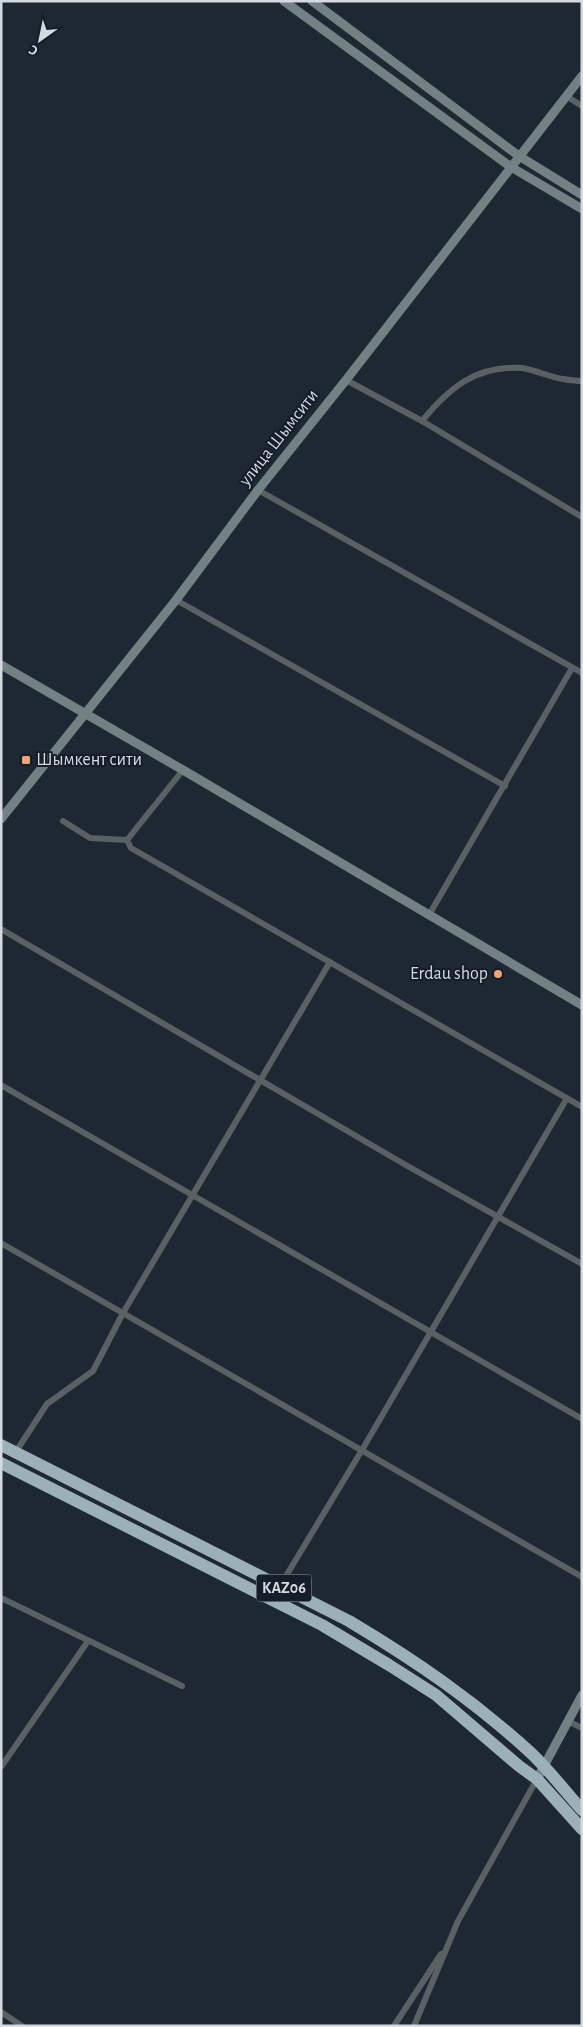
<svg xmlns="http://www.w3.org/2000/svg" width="583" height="2027" viewBox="0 0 583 2027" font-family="'Alegreya Sans',sans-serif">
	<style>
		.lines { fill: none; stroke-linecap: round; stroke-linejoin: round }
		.street { stroke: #586163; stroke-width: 6 }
		.secondary { stroke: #738185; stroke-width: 9 }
		.highway { stroke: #9bb0b7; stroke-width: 12 }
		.poi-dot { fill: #efa378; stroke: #141e29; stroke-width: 2 }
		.labels { text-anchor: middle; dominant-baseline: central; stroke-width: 4; stroke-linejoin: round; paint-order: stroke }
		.shield { fill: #141e29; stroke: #9aa2aa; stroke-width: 1 }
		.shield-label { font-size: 16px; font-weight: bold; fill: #d3dae2 }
		.street-label { font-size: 18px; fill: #d3dae2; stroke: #141e29 }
		.poi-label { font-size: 18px; fill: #d3dae2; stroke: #141e29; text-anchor: start }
	</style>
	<rect width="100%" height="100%" fill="#1e2833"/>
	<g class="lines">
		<!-- street -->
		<g class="street">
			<path d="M566,96L582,106"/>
			<path d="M346,380L422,421L582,517"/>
			<path d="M422,421C449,388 476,365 522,368C536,370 549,377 563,379C569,380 575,381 582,381"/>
			<path d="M258,490L582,673"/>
			<path d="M176,600L505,786"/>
			<path d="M183,770L127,840L131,848L582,1107"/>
			<path d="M63,821L90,838L127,840"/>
			<path d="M429,915L572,668"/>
			<path d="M1,929L404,1164L582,1264"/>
			<path d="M1,1085L582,1419"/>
			<path d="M1,1243L582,1577"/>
			<path d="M15,1453L47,1404L93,1371L123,1313L330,962"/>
			<path d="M280,1586L362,1450L567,1098"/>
			<path d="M1,1598L182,1686"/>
			<path d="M568,1721L582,1728"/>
			<path d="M1,1767L88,1641"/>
			<path d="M1,2012L22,2026"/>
			<path d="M394,2026L441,1954"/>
			<path d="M414,2026L458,1921L537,1779"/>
		</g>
		<!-- secondary -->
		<g class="secondary">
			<path d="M284,1L511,167L582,209"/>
			<path d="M312,1L519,156L582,195"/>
			<path d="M1,665L183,770L582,1005"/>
			<path d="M1,819L176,600L258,490L346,380L582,76"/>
			<path d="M537,1779L582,1695"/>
		</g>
		<!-- highway -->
		<g class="highway">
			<path d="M1,1445L349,1621C416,1661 473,1700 531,1753C549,1770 565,1791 582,1810"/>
			<path d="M1,1463L322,1625L389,1665L436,1695L519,1766L537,1779L582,1829"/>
		</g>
	</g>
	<!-- markers -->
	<g class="poi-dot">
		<rect x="21" y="755" width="10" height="10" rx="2.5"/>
		<circle cx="498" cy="974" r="5"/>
	</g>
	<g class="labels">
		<!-- shield labels -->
		<rect class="shield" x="256.5" y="1574.5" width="55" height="27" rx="4"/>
		<g class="shield-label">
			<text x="284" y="1588">KАZ06</text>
		</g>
		<!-- street labels -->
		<g class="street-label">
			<text transform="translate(279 438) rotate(-52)">улица Шымсити</text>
		</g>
		<!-- poi labels -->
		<g class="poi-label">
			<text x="36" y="760">Шымкент сити</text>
			<text x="488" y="974" text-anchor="end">Erdau shop</text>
		</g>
	</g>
	<!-- border -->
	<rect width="583" height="2027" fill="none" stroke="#d3dae2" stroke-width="5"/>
	<!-- north arrow -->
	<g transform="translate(40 40) rotate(213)" stroke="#141e29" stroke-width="4" paint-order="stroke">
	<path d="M0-4L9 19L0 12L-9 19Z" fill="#d3dae2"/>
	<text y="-8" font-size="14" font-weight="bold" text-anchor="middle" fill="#d3dae2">С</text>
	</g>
</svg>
